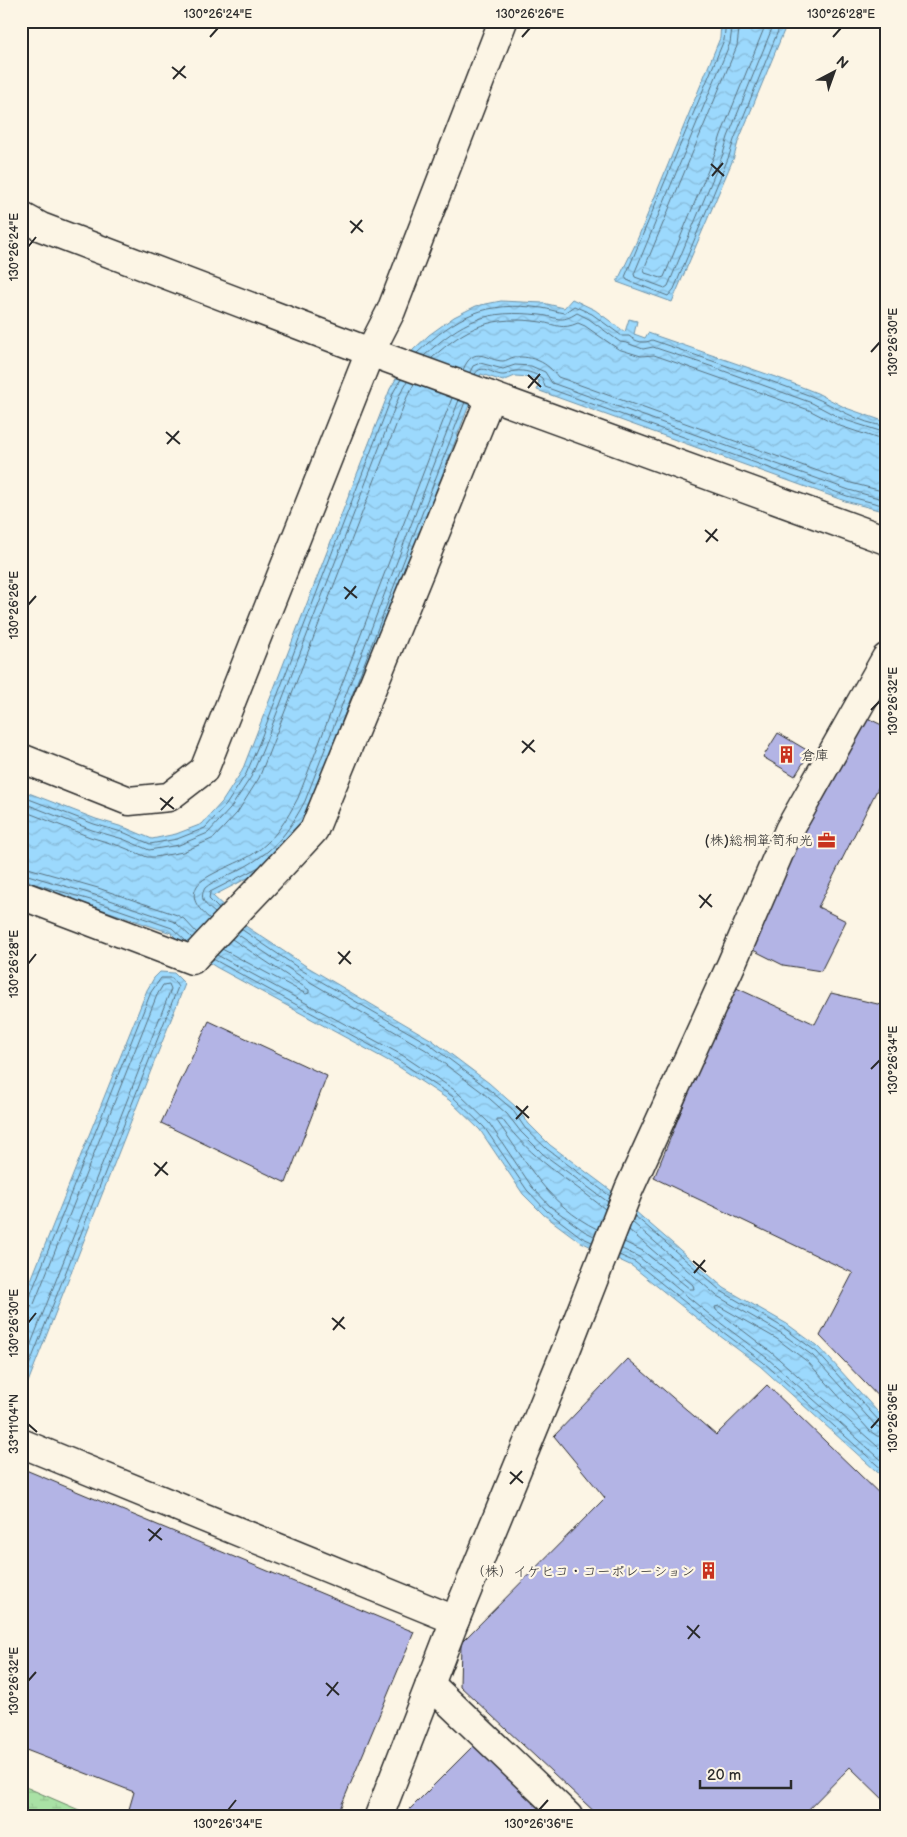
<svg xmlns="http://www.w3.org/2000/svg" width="907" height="1837" viewBox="0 0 907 1837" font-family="'Balsamiq Sans','Klee One',sans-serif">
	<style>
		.wetland { fill: url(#wetland-marsh); stroke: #6a8668 }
		.water { fill: url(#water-waves); stroke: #6f93a9 }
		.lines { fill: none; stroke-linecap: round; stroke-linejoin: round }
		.shore { stroke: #58717f; stroke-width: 1 }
		.building { fill: #b3b4e5; stroke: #2b2b2b }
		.minor-casing { stroke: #2b2b2b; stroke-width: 31 }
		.minor { stroke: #fcf5e5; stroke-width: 28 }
		.ticks { fill: none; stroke: #2b2b2b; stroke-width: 2 }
		.labels { text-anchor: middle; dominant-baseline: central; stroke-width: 4.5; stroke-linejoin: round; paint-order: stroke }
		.poi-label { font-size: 14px; fill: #2b2b2b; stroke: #fcf5e5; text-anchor: end }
		.neatline { fill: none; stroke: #2b2b2b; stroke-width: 2 }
		.ticks-label { font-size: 12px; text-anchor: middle; fill: #2b2b2b }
	</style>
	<defs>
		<pattern id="wetland-marsh" width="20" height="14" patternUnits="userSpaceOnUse" patternTransform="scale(1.25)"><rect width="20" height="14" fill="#a9e1a5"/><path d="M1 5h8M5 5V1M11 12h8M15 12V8" fill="none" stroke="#92c18e"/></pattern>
		<pattern id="water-waves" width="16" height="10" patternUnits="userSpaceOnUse" patternTransform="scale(1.25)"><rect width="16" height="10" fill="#9cd9fd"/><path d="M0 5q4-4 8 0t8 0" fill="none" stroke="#87bad9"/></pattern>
	</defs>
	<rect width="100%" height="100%" fill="#fcf5e5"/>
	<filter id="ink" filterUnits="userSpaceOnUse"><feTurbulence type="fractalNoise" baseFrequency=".02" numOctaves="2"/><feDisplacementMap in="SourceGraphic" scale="10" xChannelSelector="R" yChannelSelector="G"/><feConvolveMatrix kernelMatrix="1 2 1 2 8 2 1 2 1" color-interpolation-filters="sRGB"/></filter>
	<g filter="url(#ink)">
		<!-- wetland -->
		<path class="wetland" d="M21,1785L93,1816H22Z"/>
		<!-- water -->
		<g class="water">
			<path d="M721,21H788L738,142L734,157L672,302L617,282L635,245L720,38Z"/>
			<path d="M839,21H886V22C876,33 851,24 839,21Z"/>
			<path d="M572,299L595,310L625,332L629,319L637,321L634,334L645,338L648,333L784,380L817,393L846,408L886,422V512L845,501L537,390L539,381L529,377L515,376L503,381L481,374L345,728L304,827L263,870L213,896L244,925L306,966L432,1040L489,1083L515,1106L529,1124L550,1145L613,1192L724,1288L787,1324L820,1348L886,1421V1480L760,1366L704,1324L632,1266L579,1241L544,1215L523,1194L480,1130L449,1100L396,1065L216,967L186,948L171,933L92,906L21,884V790L96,819L126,828L152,839L176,834L202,824L222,802L242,771L390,389L413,350L429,335L454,317L476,306L501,301L543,303L564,308Z"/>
			<path d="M160,972L174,973L185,984L21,1400V1305L147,990L154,978Z"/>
		</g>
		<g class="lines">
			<!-- shore -->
			<g class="shore">
				<path d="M726,21L724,40L625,277L627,280L668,296L674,289L729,156L734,140L782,21"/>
				<path d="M733,21L730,43L634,274L635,277L665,288L668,286L723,154L728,137L775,21"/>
				<path d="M740,21L737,46L644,269L645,273L661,278L664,277L716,151L721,135L767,21"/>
				<path d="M417,353C458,315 484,301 542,308C549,309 557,312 564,313L574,306L592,314L622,336H629C636,342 644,344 652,340C705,359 759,376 811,396C836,406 859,424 886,426"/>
				<path d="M424,356C463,320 486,309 540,315C558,317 560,324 577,313L589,319L620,342L627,343L643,349L653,347L713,367L812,403L842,419L886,433"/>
				<path d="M432,358C467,326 493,315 541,322C557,325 562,330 578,323L585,326L618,349L641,356L654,355L711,375L809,410L840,426L879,439L886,440"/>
				<path d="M463,370C474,343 487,361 503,361C506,361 510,358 514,357C533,356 547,362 558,377L851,483L886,492"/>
				<path d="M470,372L473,366L480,363L503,369L515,365L531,366L545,372L552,383L849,490L886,500"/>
				<path d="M475,374C482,362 494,376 504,375C508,375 511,371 515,371C525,370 534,373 542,378L545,387L847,496L886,506"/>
				<path d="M339,729L465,402"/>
				<path d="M21,796L94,824L125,833L150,844L177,839L205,828L226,805L246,774L258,746L394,391L401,379"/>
				<path d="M21,802L92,830L123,839L149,850L179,845L208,833L230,809L251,777L263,749L400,394L407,382"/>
				<path d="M21,810L90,837L120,846L147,857H155L183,852L214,838L237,813L259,778L407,397L414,384"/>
				<path d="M21,866L98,888L177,915L184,919L197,933"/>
				<path d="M21,873L95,895L175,922L192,938"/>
				<path d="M21,880L94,901L172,928L187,942"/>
				<path d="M219,909L209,899L210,892L259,867"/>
				<path d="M215,913C207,906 198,900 205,888C214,880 228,876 239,870C273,852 287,835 305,801L459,400"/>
				<path d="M210,919C200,910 189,900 197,886C203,875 240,863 253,854C274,841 287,819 298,798L452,398"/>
				<path d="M241,929L303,971L429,1044L486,1087L512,1109L525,1128L547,1149L610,1196"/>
				<path d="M237,934L300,976L426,1050L482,1092L507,1114L521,1132L543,1154L608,1202"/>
				<path d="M222,949L306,994L309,993V990L232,939"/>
				<path d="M217,955L402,1055L456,1091L489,1123L532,1187L551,1207L584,1231L594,1236"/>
				<path d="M213,959L399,1061L452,1096L484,1127L527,1190L547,1211L581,1237L592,1242"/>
				<path d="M635,1216L721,1291L784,1328L817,1352L880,1422L886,1423"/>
				<path d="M632,1222L717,1296L781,1333L813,1356L876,1426L886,1430"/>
				<path d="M597,1229C548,1205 528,1164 497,1121V1119H502C532,1160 567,1178 605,1209"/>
				<path d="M624,1242L643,1251L690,1289H694L693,1285L629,1230"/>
				<path d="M622,1249L639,1257L710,1315L767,1358L886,1464"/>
				<path d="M619,1255L635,1262L707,1320L763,1362L886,1473"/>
				<path d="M21,1305L25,1304L28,1301L151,992L161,978H172L178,987L21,1386"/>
				<path d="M21,1311L29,1309L34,1304L157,995L163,985L169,984L171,989L21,1369"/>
				<path d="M886,1437L877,1436L870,1431L808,1362L777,1339L719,1306L715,1307L716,1310L771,1352L886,1454"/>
			</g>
		</g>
		<!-- building -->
		<g class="building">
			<path d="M863,716L886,727V772L818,907L846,921L821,971L783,965L747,947Z"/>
			<path d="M778,733L810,752L795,776L763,757Z"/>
			<path d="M732,986L815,1024L831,993L886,1006V1405L820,1336L853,1273L654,1178Z"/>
			<path d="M209,1021L327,1076L286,1183L161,1123Z"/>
			<path d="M628,1359L716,1435L767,1385L886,1500V1802L850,1767L802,1816H599L460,1686L461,1643L605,1498L554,1436Z"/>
			<path d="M21,1468L414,1632L337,1816H127L134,1792L21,1748Z"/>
			<path d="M475,1744L552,1816H403Z"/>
		</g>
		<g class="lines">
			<defs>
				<g id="minor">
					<path d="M21,216L41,227L370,352L886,540"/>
					<path d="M21,758L129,801L169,797L204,770L370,352L391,311L503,21"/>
					<path d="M21,895L192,960C232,916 274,874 314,830L491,396"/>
					<path d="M21,1443L455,1620"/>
					<path d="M430,1684L568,1816"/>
					<path d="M379,1816L455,1620L566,1350L629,1189L731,965L789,830L886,658"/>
				</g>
			</defs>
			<!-- minor casing -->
			<use href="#minor" class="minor-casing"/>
			<!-- minor -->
			<use href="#minor" class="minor"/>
		</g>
	</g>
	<!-- ticks -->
	<path class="ticks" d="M210,37L218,28M522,37L530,28M833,37L841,28M172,67L186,78M173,79L185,66M711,164L724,176M712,176L723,163M350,221L363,232M351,233L362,220M28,247L36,237M871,352L880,342M528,375L541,387M528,388L540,374M166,432L180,444M167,444L179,431M705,530L718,541M706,542L717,529M344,587L357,598M345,599L356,586M28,605L36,596M871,710L880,701M522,741L535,752M522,753L534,740M160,798L174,809M161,810L173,797M699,895L712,907M700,908L711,894M338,952L351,964M28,964L36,954M339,964L350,951M871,1069L880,1060M516,1106L529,1118M516,1119L528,1106M154,1163L168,1175M155,1176L167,1162M693,1261L706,1272M694,1273L705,1260M332,1318L345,1329M28,1323L36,1313M333,1330L344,1317M28,1424L37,1432M871,1428L880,1418M510,1472L523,1483M510,1484L522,1471M148,1529L162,1540M149,1541L161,1528M687,1626L700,1638M688,1639L699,1625M28,1681L36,1672M326,1683L339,1695M327,1696L338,1682M228,1810L236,1800M539,1810L548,1800"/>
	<!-- icons -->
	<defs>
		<symbol id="building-bare" viewBox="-9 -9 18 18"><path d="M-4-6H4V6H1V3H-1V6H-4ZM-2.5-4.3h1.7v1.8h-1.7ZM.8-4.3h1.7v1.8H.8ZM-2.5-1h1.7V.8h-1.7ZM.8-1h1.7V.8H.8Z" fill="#c8321e" stroke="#fcf5e5" stroke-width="2.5" paint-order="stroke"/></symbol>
		<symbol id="office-bare" viewBox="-9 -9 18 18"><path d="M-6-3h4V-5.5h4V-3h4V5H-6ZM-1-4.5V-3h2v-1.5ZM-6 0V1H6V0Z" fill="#c8321e" stroke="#fcf5e5" stroke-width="2.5" paint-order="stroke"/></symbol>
	</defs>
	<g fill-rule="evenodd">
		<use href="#building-bare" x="774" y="742" width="25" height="25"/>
		<use href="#office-bare" x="814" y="828" width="25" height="25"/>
		<use href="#building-bare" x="696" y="1558" width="25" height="25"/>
	</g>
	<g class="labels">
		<!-- poi labels -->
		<g class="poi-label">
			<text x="801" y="755" text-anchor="start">倉庫</text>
			<text x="813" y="840">(株)総桐箪笥和光</text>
			<text x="695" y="1571">（株）イケヒコ・コーポレーション</text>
		</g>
	</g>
	<!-- margin -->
	<rect width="907" height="1837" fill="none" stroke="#fcf5e5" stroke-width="55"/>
	<!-- north arrow -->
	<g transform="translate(834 72) rotate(41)" stroke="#fcf5e5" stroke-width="4" paint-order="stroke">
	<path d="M0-4L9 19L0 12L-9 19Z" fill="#2b2b2b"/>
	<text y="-8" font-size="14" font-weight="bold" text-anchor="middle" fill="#2b2b2b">N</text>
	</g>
	<!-- scale -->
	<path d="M700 1780v8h91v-8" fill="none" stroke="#2b2b2b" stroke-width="2.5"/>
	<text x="707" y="1780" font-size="15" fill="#2b2b2b" stroke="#fcf5e5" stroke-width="4" paint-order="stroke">20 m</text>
	<rect x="28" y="28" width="852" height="1782" class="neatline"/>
	<g class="ticks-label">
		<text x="218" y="18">130°26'24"E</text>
		<text x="530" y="18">130°26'26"E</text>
		<text x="841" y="18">130°26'28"E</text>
		<text transform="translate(14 247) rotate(-90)" y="4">130°26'24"E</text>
		<text transform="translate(893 342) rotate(-90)" y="4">130°26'30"E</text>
		<text transform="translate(14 605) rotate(-90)" y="4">130°26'26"E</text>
		<text transform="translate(893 701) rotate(-90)" y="4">130°26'32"E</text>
		<text transform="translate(14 964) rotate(-90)" y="4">130°26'28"E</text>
		<text transform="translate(893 1060) rotate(-90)" y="4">130°26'34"E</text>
		<text transform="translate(14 1323) rotate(-90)" y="4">130°26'30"E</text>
		<text transform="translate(893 1418) rotate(-90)" y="4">130°26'36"E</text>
		<text transform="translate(14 1424) rotate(-90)" y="4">33°11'04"N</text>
		<text transform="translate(14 1681) rotate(-90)" y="4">130°26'32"E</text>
		<text x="228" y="1828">130°26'34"E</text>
		<text x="539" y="1828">130°26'36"E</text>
	</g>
</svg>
